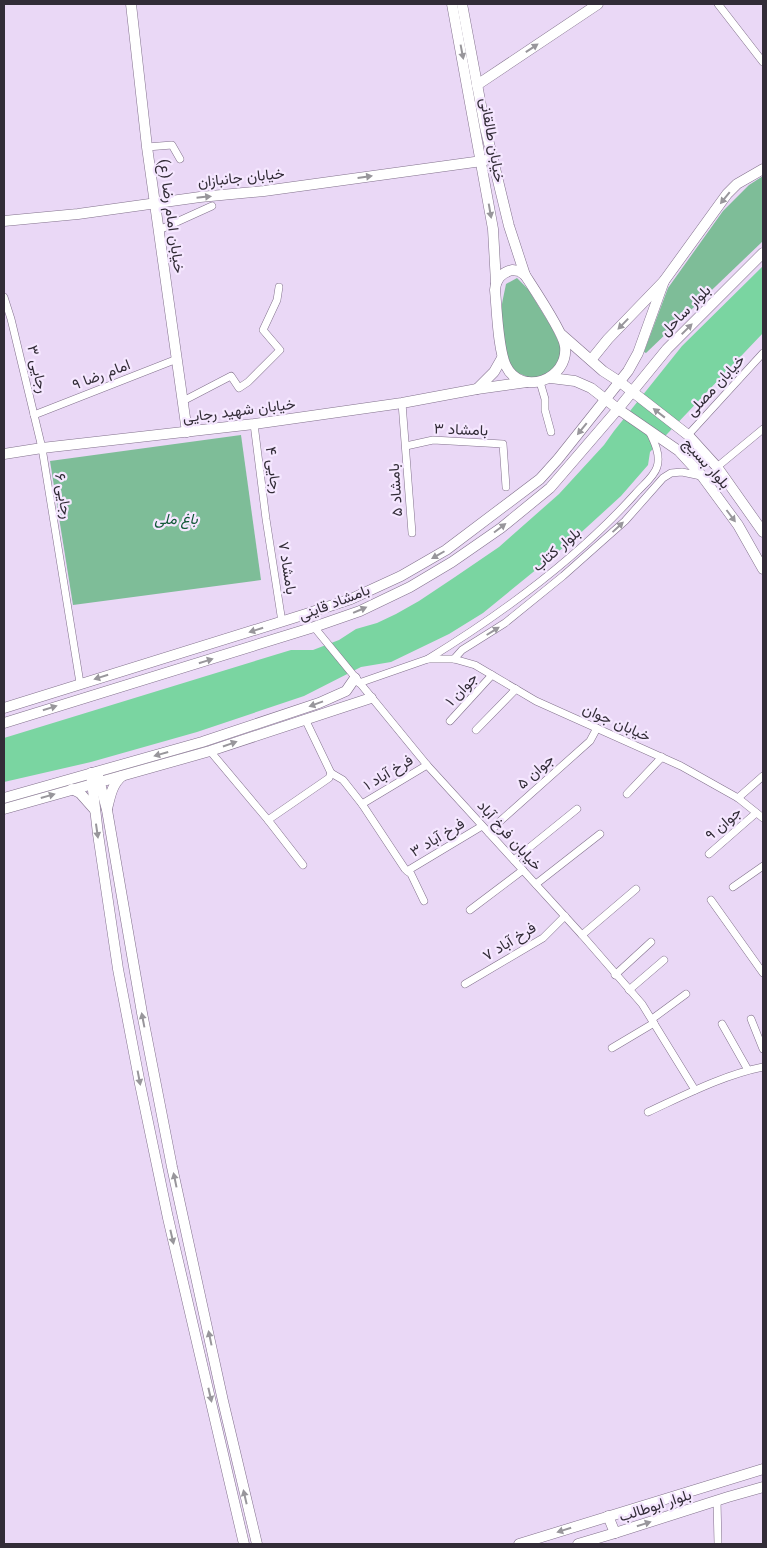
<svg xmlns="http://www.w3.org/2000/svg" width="767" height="1548" viewBox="0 0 767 1548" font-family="'Libre Baskerville',Vazirmatn,serif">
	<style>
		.green { fill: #7ebd98 }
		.water { fill: #7ad5a1 }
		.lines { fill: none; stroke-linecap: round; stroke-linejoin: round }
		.street-casing { stroke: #82718c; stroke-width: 8 }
		.secondary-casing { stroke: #82718c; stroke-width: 11 }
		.street { stroke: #fff; stroke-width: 7 }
		.secondary { stroke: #fff; stroke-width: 10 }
		.oneway { fill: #98969b }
		.labels { text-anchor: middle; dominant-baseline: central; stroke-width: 4.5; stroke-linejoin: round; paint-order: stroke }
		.street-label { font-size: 15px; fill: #322c37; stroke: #f5e7ff }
		.park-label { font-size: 15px; font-style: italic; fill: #115837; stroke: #f5e7ff }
	</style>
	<rect width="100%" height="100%" fill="#ead8f6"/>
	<!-- green -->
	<g class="green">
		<path d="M763,176V241L646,353L644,352L668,288L723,211L749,185Z"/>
		<path d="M517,278L528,289L552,328L560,345V356L554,369L542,377H528L513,371C506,355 500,334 501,316C501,305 504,295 506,284Z"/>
		<path d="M241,435L261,580L73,605L50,461Z"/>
	</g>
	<!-- water -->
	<path class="water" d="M763,266V333L650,452L648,465L621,496L575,538L483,613L449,634L391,662L361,667L304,696L197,732L91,762L4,782V738L291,650H313L339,640L356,629L377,623L396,614L419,601L455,577L499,547L559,494L604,445L614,431L682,346Z"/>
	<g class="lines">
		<defs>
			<g id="street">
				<path d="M718,4L763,62"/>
				<path d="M147,147L172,145L180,159"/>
				<path d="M159,230L212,206"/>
				<path d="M4,297L11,319L42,448L80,683"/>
				<path d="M540,382L545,399V410L551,432"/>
				<path d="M183,401L231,376L239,388L248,382L280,350L263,330L277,300L279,287"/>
				<path d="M402,403L412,533"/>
				<path d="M34,415L177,359"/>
				<path d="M254,424L266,519L282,622"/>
				<path d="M688,435L763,353"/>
				<path d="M406,446L433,440L503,444L506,487"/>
				<path d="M717,467L763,429"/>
				<path d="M314,627L427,765L582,935L642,1004L695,1090"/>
				<path d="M428,659C503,613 576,560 636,493C642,486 654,477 657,467C661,455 654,441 649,431"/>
				<path d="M454,659L462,650L505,623L563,576L625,521L663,478L671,473L682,472L701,476"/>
				<path d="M359,683L428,659H454L475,665L536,701L681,766L738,798L763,818"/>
				<path d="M305,719L331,773L343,780L362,804L405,869L411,874L424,901"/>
				<path d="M450,721L492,675"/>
				<path d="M476,730L516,689"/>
				<path d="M210,751L268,820L303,865"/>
				<path d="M627,794L662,757"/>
				<path d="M738,798L763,776"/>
				<path d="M362,804L427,765"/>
				<path d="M268,820L329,778L331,773"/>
				<path d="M489,833L498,823L590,741L597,728"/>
				<path d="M709,854L756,813"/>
				<path d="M514,860L577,809"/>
				<path d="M407,871L482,826"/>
				<path d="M536,884L600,834"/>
				<path d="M733,887L763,866"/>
				<path d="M711,900L763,973"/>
				<path d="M470,910L523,870"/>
				<path d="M582,935L636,889"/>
				<path d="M615,975L651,942"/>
				<path d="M465,984L543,938L565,916"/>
				<path d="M629,990L664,960"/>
				<path d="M652,1019L686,994"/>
				<path d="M751,1019L763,1049"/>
				<path d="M722,1024L748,1070"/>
				<path d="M612,1048L654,1023"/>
				<path d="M648,1112C685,1095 723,1075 763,1067"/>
				<path d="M717,1500L718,1544"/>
			</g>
			<g id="secondary">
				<path d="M131,4L147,147L187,432"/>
				<path d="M452,4L493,229L496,283"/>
				<path d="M462,4L485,127L509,226L525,275"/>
				<path d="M477,85L598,4"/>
				<path d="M4,221L78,214L200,197L264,191L482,161L493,158"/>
				<path d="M512,270L519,271L525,275C534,289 563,332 565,346C569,380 521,397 506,366C498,350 497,310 495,290C496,279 501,273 512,270Z"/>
				<path d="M562,335L603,371L620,382L688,435L717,467L763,532"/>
				<path d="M591,360L608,339L664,281L727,194L737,184L763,169"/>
				<path d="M551,378L575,381L591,388L618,409L679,451L702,476L738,525L763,569"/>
				<path d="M477,389L494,372L502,358"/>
				<path d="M4,454L42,448L254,424L402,403L477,389L527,382"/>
				<path d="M4,708L306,614L351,599L401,576L446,550L540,479L558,459L628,371L638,353L664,281"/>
				<path d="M4,723L314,627L360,611L410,587L452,562L501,528L550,488L618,409L667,349L763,253"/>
				<path d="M97,772L107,810L142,1013L172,1167L223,1401L257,1544"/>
				<path d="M91,773L98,834L118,969L140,1084L168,1218L244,1544"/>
				<path d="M72,789L80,793L95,810"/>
				<path d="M4,798L202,742L319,703L346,691L355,678"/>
				<path d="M4,809L210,751L371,698"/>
				<path d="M107,809C110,797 112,784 122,776"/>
				<path d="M608,1516L615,1533L728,1497L763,1487"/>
				<path d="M519,1544L763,1469"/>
				<path d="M578,1544L615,1533"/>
			</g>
		</defs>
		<!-- street casing -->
		<use href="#street" class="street-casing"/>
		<!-- secondary casing -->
		<use href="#secondary" class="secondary-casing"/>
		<!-- street -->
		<use href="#street" class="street"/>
		<!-- secondary -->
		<use href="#secondary" class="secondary"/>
	</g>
	<!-- one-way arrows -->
	<defs><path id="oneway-solid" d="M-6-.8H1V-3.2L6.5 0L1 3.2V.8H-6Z" transform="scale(1.25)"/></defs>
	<g class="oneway">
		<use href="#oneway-solid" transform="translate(532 48) rotate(-34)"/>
		<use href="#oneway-solid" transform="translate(462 52) rotate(79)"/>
		<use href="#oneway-solid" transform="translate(365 177) rotate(-8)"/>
		<use href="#oneway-solid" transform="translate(204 197) rotate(-6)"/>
		<use href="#oneway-solid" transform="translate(725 198) rotate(129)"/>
		<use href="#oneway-solid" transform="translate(490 211) rotate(80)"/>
		<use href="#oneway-solid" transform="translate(623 324) rotate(134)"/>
		<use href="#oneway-solid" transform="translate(687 329) rotate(-45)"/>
		<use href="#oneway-solid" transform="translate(659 413) rotate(-142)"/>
		<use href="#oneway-solid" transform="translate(582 429) rotate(129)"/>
		<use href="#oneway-solid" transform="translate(731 516) rotate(53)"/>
		<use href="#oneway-solid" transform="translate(618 527) rotate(-43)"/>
		<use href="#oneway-solid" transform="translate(500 528) rotate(-37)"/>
		<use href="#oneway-solid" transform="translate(438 555) rotate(150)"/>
		<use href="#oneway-solid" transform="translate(360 610) rotate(-23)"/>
		<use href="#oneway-solid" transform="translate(256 630) rotate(163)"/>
		<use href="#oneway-solid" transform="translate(493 631) rotate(-32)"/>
		<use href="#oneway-solid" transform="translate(206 661) rotate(-17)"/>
		<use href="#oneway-solid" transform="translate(101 677) rotate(163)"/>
		<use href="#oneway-solid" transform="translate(316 704) rotate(160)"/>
		<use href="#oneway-solid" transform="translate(50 708) rotate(-17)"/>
		<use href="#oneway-solid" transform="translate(230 744) rotate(-19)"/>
		<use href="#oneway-solid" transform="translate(161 754) rotate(164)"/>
		<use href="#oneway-solid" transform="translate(48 796) rotate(-16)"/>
		<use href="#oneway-solid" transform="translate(97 831) rotate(82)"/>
		<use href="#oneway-solid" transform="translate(143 1020) rotate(-101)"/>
		<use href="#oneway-solid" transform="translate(139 1078) rotate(79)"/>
		<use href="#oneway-solid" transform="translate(175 1180) rotate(-102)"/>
		<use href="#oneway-solid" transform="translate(172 1237) rotate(77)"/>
		<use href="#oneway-solid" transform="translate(210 1338) rotate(-102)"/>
		<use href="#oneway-solid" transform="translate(210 1395) rotate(77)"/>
		<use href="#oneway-solid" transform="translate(245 1497) rotate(-103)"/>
		<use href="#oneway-solid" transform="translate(644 1524) rotate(-18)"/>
		<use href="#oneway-solid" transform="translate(564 1530) rotate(163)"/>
	</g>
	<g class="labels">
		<!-- street labels -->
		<g class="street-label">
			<text transform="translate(493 140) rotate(80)">خیابان طالقانی</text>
			<text transform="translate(241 177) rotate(-6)">خیابان جانبازان</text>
			<text transform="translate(172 216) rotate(82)">خیابان امام رضا (ع)</text>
			<text transform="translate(685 310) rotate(-45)">بلوار ساحل</text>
			<text transform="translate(38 369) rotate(77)">رجایی ۳</text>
			<text transform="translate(101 374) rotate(-21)">امام رضا ۹</text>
			<text transform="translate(715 385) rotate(-47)">خیابان مصلی</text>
			<text transform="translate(239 410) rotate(-7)">خیابان شهید رجایی</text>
			<text transform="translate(461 429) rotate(2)">بامشاد ۳</text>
			<text transform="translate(707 463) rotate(48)">بلوار بسیج</text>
			<text transform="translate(274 470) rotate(83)">رجایی ۴</text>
			<text transform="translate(395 490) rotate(-94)">بامشاد ۵</text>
			<text transform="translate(64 496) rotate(81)">رجایی ۶</text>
			<text transform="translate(556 549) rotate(-41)">بلوار کتاب</text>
			<text transform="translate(288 568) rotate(81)">بامشاد ۷</text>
			<text transform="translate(334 602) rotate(-21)">بامشاد قاینی</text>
			<text transform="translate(461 689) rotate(-47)">جوان ۱</text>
			<text transform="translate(617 722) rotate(24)">خیابان جوان</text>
			<text transform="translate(535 771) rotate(-42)">جوان ۵</text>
			<text transform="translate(388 772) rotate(-31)">فرخ آباد ۱</text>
			<text transform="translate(723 823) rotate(-41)">جوان ۹</text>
			<text transform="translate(510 835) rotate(48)">خیابان فرخ آباد</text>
			<text transform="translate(437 837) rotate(-31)">فرخ آباد ۳</text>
			<text transform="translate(509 941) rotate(-32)">فرخ آباد ۷</text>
			<text transform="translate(655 1505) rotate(-18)">بلوار ابوطالب</text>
		</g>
		<!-- park labels -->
		<g class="park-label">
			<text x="176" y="518">باغ ملی</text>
		</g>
	</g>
	<!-- border -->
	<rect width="767" height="1548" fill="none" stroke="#322c37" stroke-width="10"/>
</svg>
